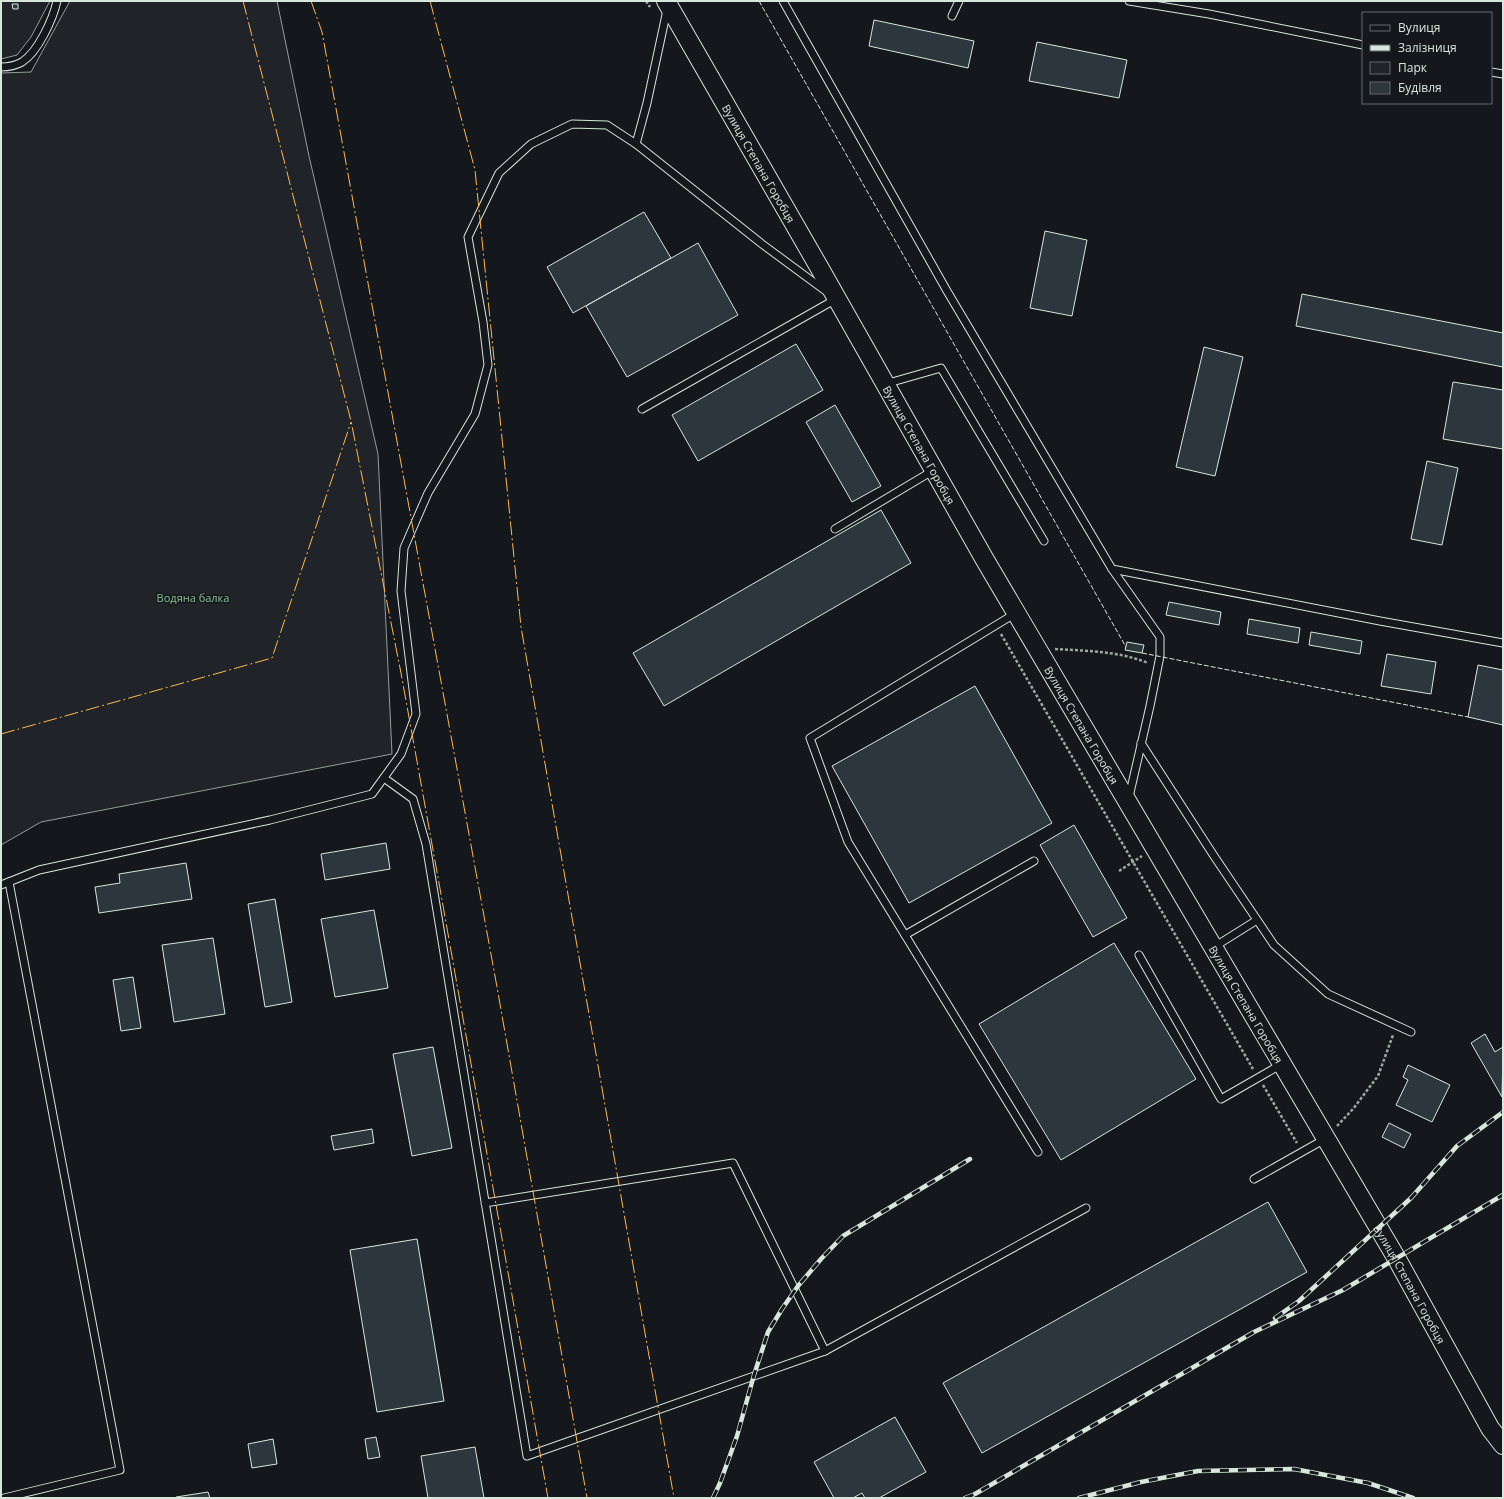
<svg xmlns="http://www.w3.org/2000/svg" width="1504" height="1499" viewBox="0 0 1504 1499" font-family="'Open Sans',sans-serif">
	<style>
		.green { fill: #202428; stroke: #939e99 }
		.building { fill: #2c363c; stroke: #d8e6dc }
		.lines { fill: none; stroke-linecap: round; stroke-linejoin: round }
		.lane-casing { stroke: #d8e6dc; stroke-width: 9 }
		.secondary-casing { stroke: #d8e6dc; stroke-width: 20 }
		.path { stroke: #9da8a2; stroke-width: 2.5; stroke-dasharray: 3 2; stroke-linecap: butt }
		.lane { stroke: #14181c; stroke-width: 7 }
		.secondary { stroke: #14181c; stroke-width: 18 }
		.rail-casing { stroke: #d8e6dc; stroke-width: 4.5 }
		.rail { stroke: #14181c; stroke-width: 3; stroke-dasharray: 9; stroke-linecap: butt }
		.fence { stroke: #d8e6dc; stroke-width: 1; stroke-dasharray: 5 2; stroke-linecap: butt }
		.power { stroke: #ffb74d; stroke-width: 1; stroke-dasharray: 14 3 2 3; stroke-linecap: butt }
		.labels { text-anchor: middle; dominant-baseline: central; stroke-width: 3; stroke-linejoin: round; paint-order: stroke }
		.street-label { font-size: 11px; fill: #d8e6dc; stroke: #14181c }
		.park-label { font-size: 11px; fill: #8ac095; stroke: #14181c }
	</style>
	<rect width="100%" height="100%" fill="#14181c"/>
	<!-- green -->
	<g class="green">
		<path d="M1,1H50L31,37L17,55L1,59Z"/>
		<path d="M70,1H277L309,156L378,454L392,754L41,822L1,845V73L31,72Z"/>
	</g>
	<!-- building -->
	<g class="building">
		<path d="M12,4H18V9H13Z"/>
		<path d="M874,20L974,41L968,68L869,46Z"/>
		<path d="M1037,42L1127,60L1119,98L1029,81Z"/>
		<path d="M644,212L671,258L573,313L547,267Z"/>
		<path d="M1045,231L1087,240L1072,316L1030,308Z"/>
		<path d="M698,243L738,315L627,377L586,306Z"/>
		<path d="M1302,294L1503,333V367L1296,326Z"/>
		<path d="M796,344L823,390L698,461L672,415Z"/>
		<path d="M1204,347L1243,357L1215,476L1176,467Z"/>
		<path d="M1453,382L1503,390V449L1443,439Z"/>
		<path d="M835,405L881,486L852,502L806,422Z"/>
		<path d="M1427,461L1458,468L1442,545L1411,539Z"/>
		<path d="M881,510L911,563L664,706L633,653Z"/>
		<path d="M1169,602L1221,612L1219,625L1166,615Z"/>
		<path d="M1249,619L1300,628L1298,643L1247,634Z"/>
		<path d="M1311,632L1362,641L1360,654L1309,645Z"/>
		<path d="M1127,642L1144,645L1142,653L1125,650Z"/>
		<path d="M1387,654L1436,662L1431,694L1381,686Z"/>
		<path d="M1478,665L1503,670V725L1468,717Z"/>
		<path d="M975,686L1052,823L909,903L832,766Z"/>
		<path d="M1074,825L1127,918L1093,937L1040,845Z"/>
		<path d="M386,843L390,869L325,880L321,854Z"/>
		<path d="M186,863L192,899L99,913L95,887L120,883L119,874Z"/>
		<path d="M275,899L292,1002L265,1007L248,904Z"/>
		<path d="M374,910L388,988L335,997L321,919Z"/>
		<path d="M213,938L225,1014L174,1022L162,945Z"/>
		<path d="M1114,943L1196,1079L1061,1160L979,1024Z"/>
		<path d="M133,977L141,1028L121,1031L113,980Z"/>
		<path d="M1485,1034L1495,1052L1503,1047L1502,1097L1471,1043Z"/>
		<path d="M433,1047L452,1148L412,1156L393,1054Z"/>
		<path d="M1408,1065L1450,1085L1432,1122L1396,1105L1408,1080L1403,1077Z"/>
		<path d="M1389,1123L1411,1134L1404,1148L1382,1137Z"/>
		<path d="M372,1129L374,1143L334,1150L331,1136Z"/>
		<path d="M1268,1202L1307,1272L982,1453L943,1383Z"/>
		<path d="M417,1239L444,1401L377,1412L350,1250Z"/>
		<path d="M895,1417L926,1472L879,1498H865L862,1493L853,1498H834L814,1462Z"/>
		<path d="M376,1437L380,1457L368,1459L365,1439Z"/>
		<path d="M273,1439L277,1464L252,1468L248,1444Z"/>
		<path d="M475,1447L484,1498H428L421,1456Z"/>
		<path d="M208,1492L210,1498H176V1497Z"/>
	</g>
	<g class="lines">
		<defs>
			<g id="lane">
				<path d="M783,1L947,291L1112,569L1380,621L1503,643"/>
				<path d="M1129,1L1209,14L1363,45"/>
				<path d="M952,16L959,1"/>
				<path d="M1,67C9,67 15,66 22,62C38,52 53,19 57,1"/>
				<path d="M1491,72L1503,74"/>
				<path d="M636,144L762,244L827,292"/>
				<path d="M885,384L941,368L1044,541"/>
				<path d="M642,409L836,299"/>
				<path d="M835,529L934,470"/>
				<path d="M1112,569L1160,637V656L1150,706L1129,797"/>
				<path d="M1016,613L810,738L848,842L1038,1152"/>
				<path d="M1141,743L1214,856L1274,945L1328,994L1411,1032"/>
				<path d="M384,778L413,799L426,844L527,1456L825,1351L733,1163L485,1203"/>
				<path d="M1,885L39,870L270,820L372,794L401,754L416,714L401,591L404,548L428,493L475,414L488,365L483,322L468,237L499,173L531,144L572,124L607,125L636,144L647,103L667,10"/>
				<path d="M905,935L1034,861"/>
				<path d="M1214,947L1257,920"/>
				<path d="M1139,955L1221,1099L1282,1064"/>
				<path d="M1254,1179L1325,1139"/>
				<path d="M825,1351L1086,1208"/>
				<path d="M4,1498L120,1470L9,882"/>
			</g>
			<g id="secondary">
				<path id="s1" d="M666,1L819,267L985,560L1397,1259L1490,1428L1503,1445"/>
			</g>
		</defs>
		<!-- lane casing -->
		<use href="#lane" class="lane-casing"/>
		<!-- secondary casing -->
		<use href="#secondary" class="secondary-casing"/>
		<!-- path -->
		<g class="path">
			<path d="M646,1L650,7"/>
			<path d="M1001,634L1253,1069"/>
			<path d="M1055,649C1087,651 1119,651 1148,663"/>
			<path d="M1119,871L1142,856"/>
			<path d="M1263,1085L1297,1143"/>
			<path d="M1337,1126L1353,1109L1378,1076L1393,1035"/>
		</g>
		<!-- lane -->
		<use href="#lane" class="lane"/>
		<!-- secondary -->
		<use href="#secondary" class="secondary"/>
		<defs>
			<g id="rail">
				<path d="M1275,1318L1299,1301L1411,1198L1457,1146L1503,1112"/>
				<path d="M713,1498L720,1483L737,1436L754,1375L768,1332L782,1309L798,1286L821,1259L843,1236L970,1159"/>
				<path d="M965,1498L975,1494L1254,1332L1343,1290L1503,1195"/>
				<path d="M1079,1498L1141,1482L1198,1471L1294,1469L1368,1483L1413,1498"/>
			</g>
		</defs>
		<!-- rail casing -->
		<use href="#rail" class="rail-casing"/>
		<!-- rail -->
		<use href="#rail" class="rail"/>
		<!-- fence -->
		<g class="fence">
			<path d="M759,1L1126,647"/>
			<path d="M1142,653L1468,717"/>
		</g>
		<!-- power -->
		<g class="power">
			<path d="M243,1L351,421L401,673L439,883L548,1498"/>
			<path d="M311,1L322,32L497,987L587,1498"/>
			<path d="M430,1L475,170L521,627L674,1498"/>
			<path d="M1,734L272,658L351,422"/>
		</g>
	</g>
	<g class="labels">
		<!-- street labels -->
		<g class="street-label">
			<text stroke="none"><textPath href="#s1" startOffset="187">Вулиця Степана Горобця</textPath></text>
			<text stroke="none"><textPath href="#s1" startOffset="511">Вулиця Степана Горобця</textPath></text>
			<text stroke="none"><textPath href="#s1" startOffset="835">Вулиця Степана Горобця</textPath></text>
			<text stroke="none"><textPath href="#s1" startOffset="1159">Вулиця Степана Горобця</textPath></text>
			<text stroke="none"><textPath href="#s1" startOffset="1483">Вулиця Степана Горобця</textPath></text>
		</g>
		<!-- park labels -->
		<g class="park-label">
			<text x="193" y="597">Водяна балка</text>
		</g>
	</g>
	<!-- border -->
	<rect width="1504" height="1499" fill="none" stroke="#d8e6dc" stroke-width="4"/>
	<!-- legend -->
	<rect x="1362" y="12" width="130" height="92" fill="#14181c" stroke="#626a69"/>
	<rect x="1370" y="25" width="20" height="6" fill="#14181c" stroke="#626a69"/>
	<text x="1398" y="32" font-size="12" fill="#d8e6dc">Вулиця</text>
	<rect x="1370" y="45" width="20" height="6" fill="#d8e6dc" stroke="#626a69"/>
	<text x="1398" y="52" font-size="12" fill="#d8e6dc">Залізниця</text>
	<rect x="1370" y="62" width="20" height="12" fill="#202428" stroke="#626a69"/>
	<text x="1398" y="72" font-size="12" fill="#d8e6dc">Парк</text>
	<rect x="1370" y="82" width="20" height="12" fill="#2c363c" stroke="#626a69"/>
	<text x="1398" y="92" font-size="12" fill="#d8e6dc">Будівля</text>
</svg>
